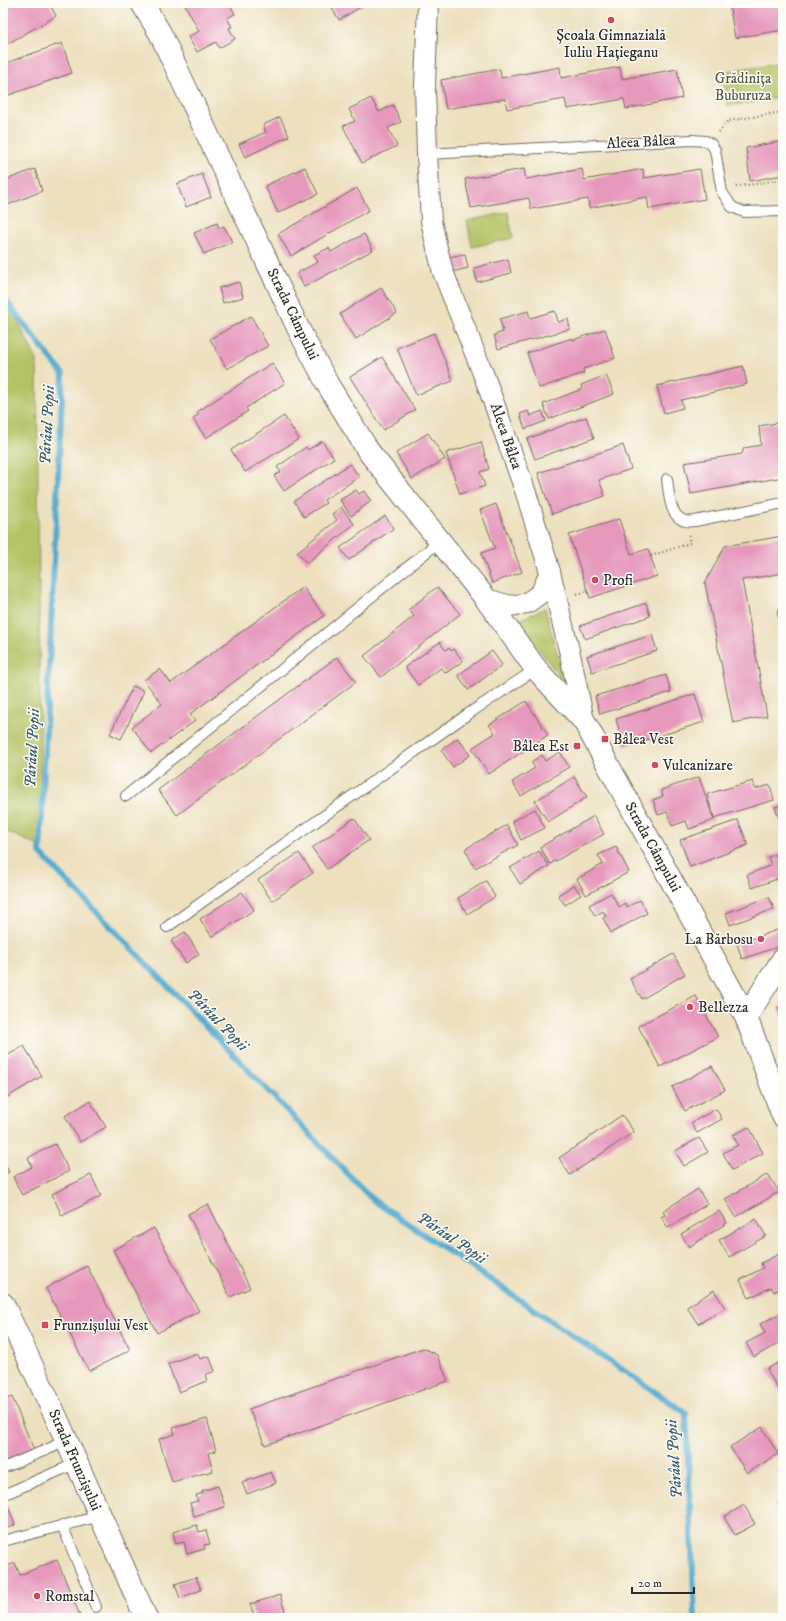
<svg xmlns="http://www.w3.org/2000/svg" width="786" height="1621" viewBox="0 0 786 1621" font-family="'IM FELL DW Pica',serif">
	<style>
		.green { fill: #b4c264; stroke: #707648 }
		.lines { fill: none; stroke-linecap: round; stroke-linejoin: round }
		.stream { stroke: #52abcf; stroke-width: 6 }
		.building { fill: #e698bc }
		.service-casing { stroke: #6f6a5e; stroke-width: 12 }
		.minor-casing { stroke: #6f6a5e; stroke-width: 22 }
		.tertiary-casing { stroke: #6f6a5e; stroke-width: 24 }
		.secondary-casing { stroke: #6f6a5e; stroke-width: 24 }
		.path { stroke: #6f6a5e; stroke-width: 2.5; stroke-dasharray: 1 3; stroke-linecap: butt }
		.service { stroke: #fff; stroke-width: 10 }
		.minor { stroke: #fff; stroke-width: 20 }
		.tertiary { stroke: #fff; stroke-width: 22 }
		.secondary { stroke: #fff; stroke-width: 22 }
		.poi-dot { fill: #d1495b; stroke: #fdfcf7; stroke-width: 1.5 }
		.labels { text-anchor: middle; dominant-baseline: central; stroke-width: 3; stroke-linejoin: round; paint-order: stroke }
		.poi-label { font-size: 15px; fill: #2b2b2b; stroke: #fdfcf7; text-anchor: start }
		.park-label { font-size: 15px; fill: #54583c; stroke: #fdfcf7 }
		.street-label { font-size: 15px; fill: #2b2b2b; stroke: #fdfcf7 }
		.water-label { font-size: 16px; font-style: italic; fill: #3b5e6d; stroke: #fdfcf7 }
	</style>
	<rect width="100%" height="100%" fill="#fdfcf7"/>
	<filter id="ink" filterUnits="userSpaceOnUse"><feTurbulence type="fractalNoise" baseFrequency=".025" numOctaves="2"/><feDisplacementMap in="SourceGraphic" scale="8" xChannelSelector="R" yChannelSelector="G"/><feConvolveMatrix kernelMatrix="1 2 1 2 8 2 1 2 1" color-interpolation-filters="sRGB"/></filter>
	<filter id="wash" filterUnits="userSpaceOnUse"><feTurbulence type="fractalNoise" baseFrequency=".012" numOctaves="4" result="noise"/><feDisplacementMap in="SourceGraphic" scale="16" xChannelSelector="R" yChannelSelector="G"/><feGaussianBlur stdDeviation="0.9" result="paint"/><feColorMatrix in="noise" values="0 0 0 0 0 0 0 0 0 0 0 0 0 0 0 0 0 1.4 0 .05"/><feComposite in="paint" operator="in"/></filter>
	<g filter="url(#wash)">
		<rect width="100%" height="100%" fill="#ede0be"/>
		<!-- green -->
		<g class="green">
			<path d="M783,62V97L728,106L722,72Z"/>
			<path d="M508,212L513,238L472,247L467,221Z"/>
			<path d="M3,292L37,360L41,847L3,830Z"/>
			<path d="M545,608L565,683L517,621Z"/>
		</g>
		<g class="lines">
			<!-- stream -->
			<path class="stream" d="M3,297L63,374L40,853L373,1200L686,1413L695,1618"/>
		</g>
		<g id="blocks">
			<!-- building -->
			<g class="building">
				<path d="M3,3H49L56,16L7,44L3,37Z"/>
				<path d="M184,3H229L235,14L227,18L232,27L229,28L235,39L219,48L216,42L197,52L188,37L199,31Z"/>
				<path d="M329,3H367L339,20Z"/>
				<path d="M729,3H783V30L735,38Z"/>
				<path d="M62,43L72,73L3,97V64Z"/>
				<path d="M560,67L561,78L620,67L622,79L677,69L682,98L626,109L624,99L567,109L565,99L507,109L505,99L446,109L441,80L500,69L501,78Z"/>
				<path d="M371,98L379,112L393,105L401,122L388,128L397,146L362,163L343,126L355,121L349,109Z"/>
				<path d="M280,117L289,136L245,157L239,144L266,132L263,125Z"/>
				<path d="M783,141V175L750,181L746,148Z"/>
				<path d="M305,167L318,194L278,213L265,186Z"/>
				<path d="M35,169L42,191L3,207V181Z"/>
				<path d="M524,169L526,179L582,169L584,180L643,169L644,178L700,169L705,199L649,209L647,197L589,208L588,199L531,209L529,198L471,208L465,179Z"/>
				<path d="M202,174L211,197L186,207L177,184Z"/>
				<path d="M357,188L369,210L291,256L278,234Z"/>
				<path d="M217,223L219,228L224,226L232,242L204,254L194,233Z"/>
				<path d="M364,234L373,250L304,287L297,273L318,262L314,255L329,248L331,252Z"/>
				<path d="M465,254L468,268L452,272L448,257Z"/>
				<path d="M508,259L511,273L477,282L474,268Z"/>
				<path d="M239,282L243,297L223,303L219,288Z"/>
				<path d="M381,288L397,313L356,339L340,314Z"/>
				<path d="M528,311L530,318L555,311L558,322L568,319L570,329L498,349L494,335L503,332L500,319Z"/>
				<path d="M251,316L268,346L227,369L210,339Z"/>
				<path d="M605,329L615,358L583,369L584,373L539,388L527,353L572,338L573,340Z"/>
				<path d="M434,333L453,381L416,395L397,348Z"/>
				<path d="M382,357L415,410L383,430L350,377Z"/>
				<path d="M272,363L285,383L246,408L248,411L206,438L193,419L199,414L197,412Z"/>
				<path d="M743,366L747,384L681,400L683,408L664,413L657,386Z"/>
				<path d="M606,375L614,394L549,419L543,404L582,389L581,385Z"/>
				<path d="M528,411L530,416L542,411L546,421L525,429L520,414Z"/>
				<path d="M284,416L299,439L245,472L231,450Z"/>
				<path d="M586,417L594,438L535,459L527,439Z"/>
				<path d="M783,422V477L691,494L684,463L742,454L744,448L761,445L759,426Z"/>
				<path d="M428,433L445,459L412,479L396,453Z"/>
				<path d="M322,441L334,458L284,491L274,476L281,472L277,467L306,447L308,450Z"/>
				<path d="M481,442L489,469L480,472L485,486L460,494L446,453Z"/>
				<path d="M623,445L631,469L599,480L605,496L552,514L538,473Z"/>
				<path d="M350,464L359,477L324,500L326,503L304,517L294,501Z"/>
				<path d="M356,490L359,494L364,491L371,501L351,516L340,500Z"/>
				<path d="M496,504L522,572L492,583L481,553L495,548L480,510Z"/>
				<path d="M341,507L354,524L307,563L297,552L337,520L332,514Z"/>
				<path d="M385,516L394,528L349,560L340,548Z"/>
				<path d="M619,519L631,554L648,549L657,576L590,598L569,535Z"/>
				<path d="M783,536V573L742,580L767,716L733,723L705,583L725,546Z"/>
				<path d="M303,587L324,616L190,714L195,721L151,753L132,727L162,704L144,680L160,669L171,683Z"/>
				<path d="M437,587L460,614L381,677L364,656L414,616L408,610Z"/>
				<path d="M646,603L650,616L585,639L580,626Z"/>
				<path d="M652,635L657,651L592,672L587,656Z"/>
				<path d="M440,642L445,650L449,648L451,651L454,649L463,661L446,673L441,668L418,685L405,667Z"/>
				<path d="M492,651L502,665L468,690L458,675Z"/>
				<path d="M337,657L356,682L177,815L158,790Z"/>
				<path d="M666,675L671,692L600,714L595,696Z"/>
				<path d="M133,686L144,691L121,739L110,734Z"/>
				<path d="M695,694L704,722L624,747L616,719Z"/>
				<path d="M526,701L548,735L489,774L472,748L495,733L489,725Z"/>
				<path d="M458,738L470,755L453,767L441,750Z"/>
				<path d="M560,752L569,767L521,796L512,782L535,768L531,762L542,755L545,761Z"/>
				<path d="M574,777L587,797L548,822L535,801Z"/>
				<path d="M699,777L714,820L689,829L686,821L672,826L667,812L658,815L653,800L663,796L661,790Z"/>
				<path d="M753,781L755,789L770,785L774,800L714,818L707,794Z"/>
				<path d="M783,804V829L775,807Z"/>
				<path d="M535,809L545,828L521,840L512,821Z"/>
				<path d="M594,816L604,834L550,864L540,847Z"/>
				<path d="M354,818L369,840L327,869L312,848Z"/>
				<path d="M738,820L748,845L690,867L680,840Z"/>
				<path d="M507,825L518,845L475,868L465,849Z"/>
				<path d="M616,847L629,872L586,895L577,879L603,864L598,855Z"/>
				<path d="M539,851L549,866L520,884L510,868Z"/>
				<path d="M783,852V881L779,883L777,879L752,888L747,875L771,865L768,857Z"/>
				<path d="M299,853L313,873L272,901L258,880Z"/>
				<path d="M486,881L495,897L467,914L458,898Z"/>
				<path d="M574,885L581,895L565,905L558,895Z"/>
				<path d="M242,892L254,910L212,937L200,919Z"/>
				<path d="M611,893L619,907L625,903L627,907L640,900L647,913L611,933L603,918L606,916L603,911L595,916L589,905Z"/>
				<path d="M769,897L774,909L730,925L726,913Z"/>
				<path d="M780,929L783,939V945L742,959L737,944Z"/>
				<path d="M185,932L199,954L186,963L171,941Z"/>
				<path d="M673,954L685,974L642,999L630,979Z"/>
				<path d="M696,996L718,1037L660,1067L638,1026Z"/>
				<path d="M783,1006V1022L778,1007Z"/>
				<path d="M24,1046L42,1076L3,1100V1058Z"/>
				<path d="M712,1066L725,1090L685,1111L672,1087Z"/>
				<path d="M90,1101L106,1127L80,1142L65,1116Z"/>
				<path d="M716,1109L722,1119L697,1133L691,1123Z"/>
				<path d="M622,1115L634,1132L570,1175L559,1158Z"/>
				<path d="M749,1127L763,1153L732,1170L723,1153L738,1145L733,1135Z"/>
				<path d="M699,1138L708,1152L684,1166L675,1151Z"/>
				<path d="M55,1144L69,1171L22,1195L13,1177L32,1167L28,1158Z"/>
				<path d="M3,1161L9,1172L3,1175Z"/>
				<path d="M768,1174L779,1192L736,1217L725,1199Z"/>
				<path d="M91,1175L101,1196L62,1216L52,1194Z"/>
				<path d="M698,1189L707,1204L668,1228L661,1217L665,1215L663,1211Z"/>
				<path d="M208,1204L250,1288L230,1297L188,1214Z"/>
				<path d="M719,1211L727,1223L689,1247L681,1234Z"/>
				<path d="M756,1219L766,1236L729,1257L719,1240Z"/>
				<path d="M154,1228L199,1311L157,1333L113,1250Z"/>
				<path d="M783,1252V1287L774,1292L771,1287L749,1298L740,1280L763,1268L761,1263Z"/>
				<path d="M87,1266L130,1350L89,1371L46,1288Z"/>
				<path d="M714,1290L725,1308L698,1324L687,1307Z"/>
				<path d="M783,1312V1341L754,1357L746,1343L765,1333L760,1324Z"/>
				<path d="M423,1348L437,1355L448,1381L265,1445L249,1409Z"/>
				<path d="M197,1353L200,1359L209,1356L215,1371L205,1375L207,1381L179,1392L168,1364Z"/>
				<path d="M783,1360V1387L778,1390L767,1369Z"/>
				<path d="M12,1397L34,1450L3,1462V1400Z"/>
				<path d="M207,1419L216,1451L208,1453L213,1471L172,1482L159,1439L175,1434L173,1428Z"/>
				<path d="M762,1427L778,1454L747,1473L730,1447Z"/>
				<path d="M271,1472L276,1483L247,1494L242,1483Z"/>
				<path d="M218,1486L225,1507L194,1516L190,1503L198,1501L196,1495L203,1493L202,1491Z"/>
				<path d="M783,1500V1512L778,1503Z"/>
				<path d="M6,1501L15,1525L3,1530V1502Z"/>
				<path d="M744,1505L755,1524L735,1535L724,1517Z"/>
				<path d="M197,1525L199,1532L206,1530L210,1544L204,1545L205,1549L187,1554L184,1542L176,1544L173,1532Z"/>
				<path d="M57,1560L81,1618H3V1568L15,1563L20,1575Z"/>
				<path d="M196,1577L201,1590L180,1598L175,1584Z"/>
				<path d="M280,1595L285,1611L264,1618H255L250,1604Z"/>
			</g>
		</g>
	</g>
	<g filter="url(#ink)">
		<use href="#blocks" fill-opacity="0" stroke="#6f6a5e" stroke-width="1"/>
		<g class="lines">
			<defs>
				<g id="service">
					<path d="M427,154L692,140L706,141L711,144L715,150L722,192L732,207L744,212L783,211"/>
					<path d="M667,479C669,492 669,518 686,521C688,522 692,521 695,521L783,503"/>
					<path d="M783,613V614"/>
					<path d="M126,796L440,541"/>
					<path d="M167,927L468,714L536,669"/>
					<path d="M3,1468L53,1447L66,1438"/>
					<path d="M3,1495L77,1463"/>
					<path d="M62,1525L96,1607"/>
					<path d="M3,1541L100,1516"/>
				</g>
				<g id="minor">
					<path d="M428,3L425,86L427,154L431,221L437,248L443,272L486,381L526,493L550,572L570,654L584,721"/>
					<path d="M486,599L511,606L527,603L541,593L550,572"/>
				</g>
				<g id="tertiary">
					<path d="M142,3L160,33L299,330L328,385L369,452L486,599L536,669L584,721L746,1017L783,1116"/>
					<path d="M746,1017L783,959"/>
				</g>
				<path id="secondary" d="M3,1304L57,1419L146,1618"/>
			</defs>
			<!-- service casing -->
			<use href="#service" class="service-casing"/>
			<!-- minor casing -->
			<use href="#minor" class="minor-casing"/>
			<!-- tertiary casing -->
			<use href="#tertiary" class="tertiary-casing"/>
			<!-- secondary casing -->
			<use href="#secondary" class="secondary-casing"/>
			<!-- path -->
			<g class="path">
				<path d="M781,98L783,106"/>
				<path d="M719,132L728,121L783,112"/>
				<path d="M736,187L783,179"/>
				<path d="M651,556L690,543L688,535"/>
				<path d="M577,594L588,591"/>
			</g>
			<!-- service -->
			<use href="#service" class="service"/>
			<!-- minor -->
			<use href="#minor" class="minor"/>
			<!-- tertiary -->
			<use href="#tertiary" class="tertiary"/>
			<!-- secondary -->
			<use href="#secondary" class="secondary"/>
		</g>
	</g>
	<!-- markers -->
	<g class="poi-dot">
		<circle cx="611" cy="20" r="4"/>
		<circle cx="595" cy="580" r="4"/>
		<rect x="601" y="735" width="8" height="8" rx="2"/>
		<rect x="573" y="742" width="8" height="8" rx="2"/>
		<circle cx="655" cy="765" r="4"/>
		<circle cx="761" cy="939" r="4"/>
		<circle cx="690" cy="1007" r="4"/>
		<rect x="41" y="1321" width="8" height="8" rx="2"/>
		<circle cx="37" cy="1596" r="4"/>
	</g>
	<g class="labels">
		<!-- poi labels -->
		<g class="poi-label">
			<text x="611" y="35" text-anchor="middle">Școala Gimnazială<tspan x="611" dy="17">Iuliu Hațieganu</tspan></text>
			<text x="603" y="580">Profi</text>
			<text x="613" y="739">Bâlea Vest</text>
			<text x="569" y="746" text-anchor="end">Bâlea Est</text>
			<text x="663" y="765">Vulcanizare</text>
			<text x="753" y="939" text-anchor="end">La Bărbosu</text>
			<text x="698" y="1007">Bellezza</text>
			<text x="53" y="1325">Frunzișului Vest</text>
			<text x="45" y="1596">Romstal</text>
		</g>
		<!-- park labels -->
		<g class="park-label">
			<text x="743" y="78">Grădinița<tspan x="743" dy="17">Buburuza</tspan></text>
		</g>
		<!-- street labels -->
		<g class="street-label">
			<text transform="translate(641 142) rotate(-3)">Aleea Bâlea</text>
			<text transform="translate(293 314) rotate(64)">Strada Câmpului</text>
			<text transform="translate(506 436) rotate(71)">Aleea Bâlea</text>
			<text transform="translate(653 847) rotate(61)">Strada Câmpului</text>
			<text transform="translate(75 1460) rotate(66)">Strada Frunzișului</text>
		</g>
		<!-- water labels -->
		<g class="water-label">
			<text transform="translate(47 425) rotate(-87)">Pârâul Popii</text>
			<text transform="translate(32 748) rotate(-87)">Pârâul Popii</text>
			<text transform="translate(218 1020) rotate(46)">Pârâul Popii</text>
			<text transform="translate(452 1238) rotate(34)">Pârâul Popii</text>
			<text transform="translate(674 1459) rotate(-94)">Pârâul Popii</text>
		</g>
	</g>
	<!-- margin -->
	<rect width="786" height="1621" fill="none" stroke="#fdfcf7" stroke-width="16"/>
	<!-- scale -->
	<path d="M632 1587v6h62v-6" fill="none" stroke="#2b2b2b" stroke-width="2"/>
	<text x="638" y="1587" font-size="12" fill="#2b2b2b" stroke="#fdfcf7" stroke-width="3" paint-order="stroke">20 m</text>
</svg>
